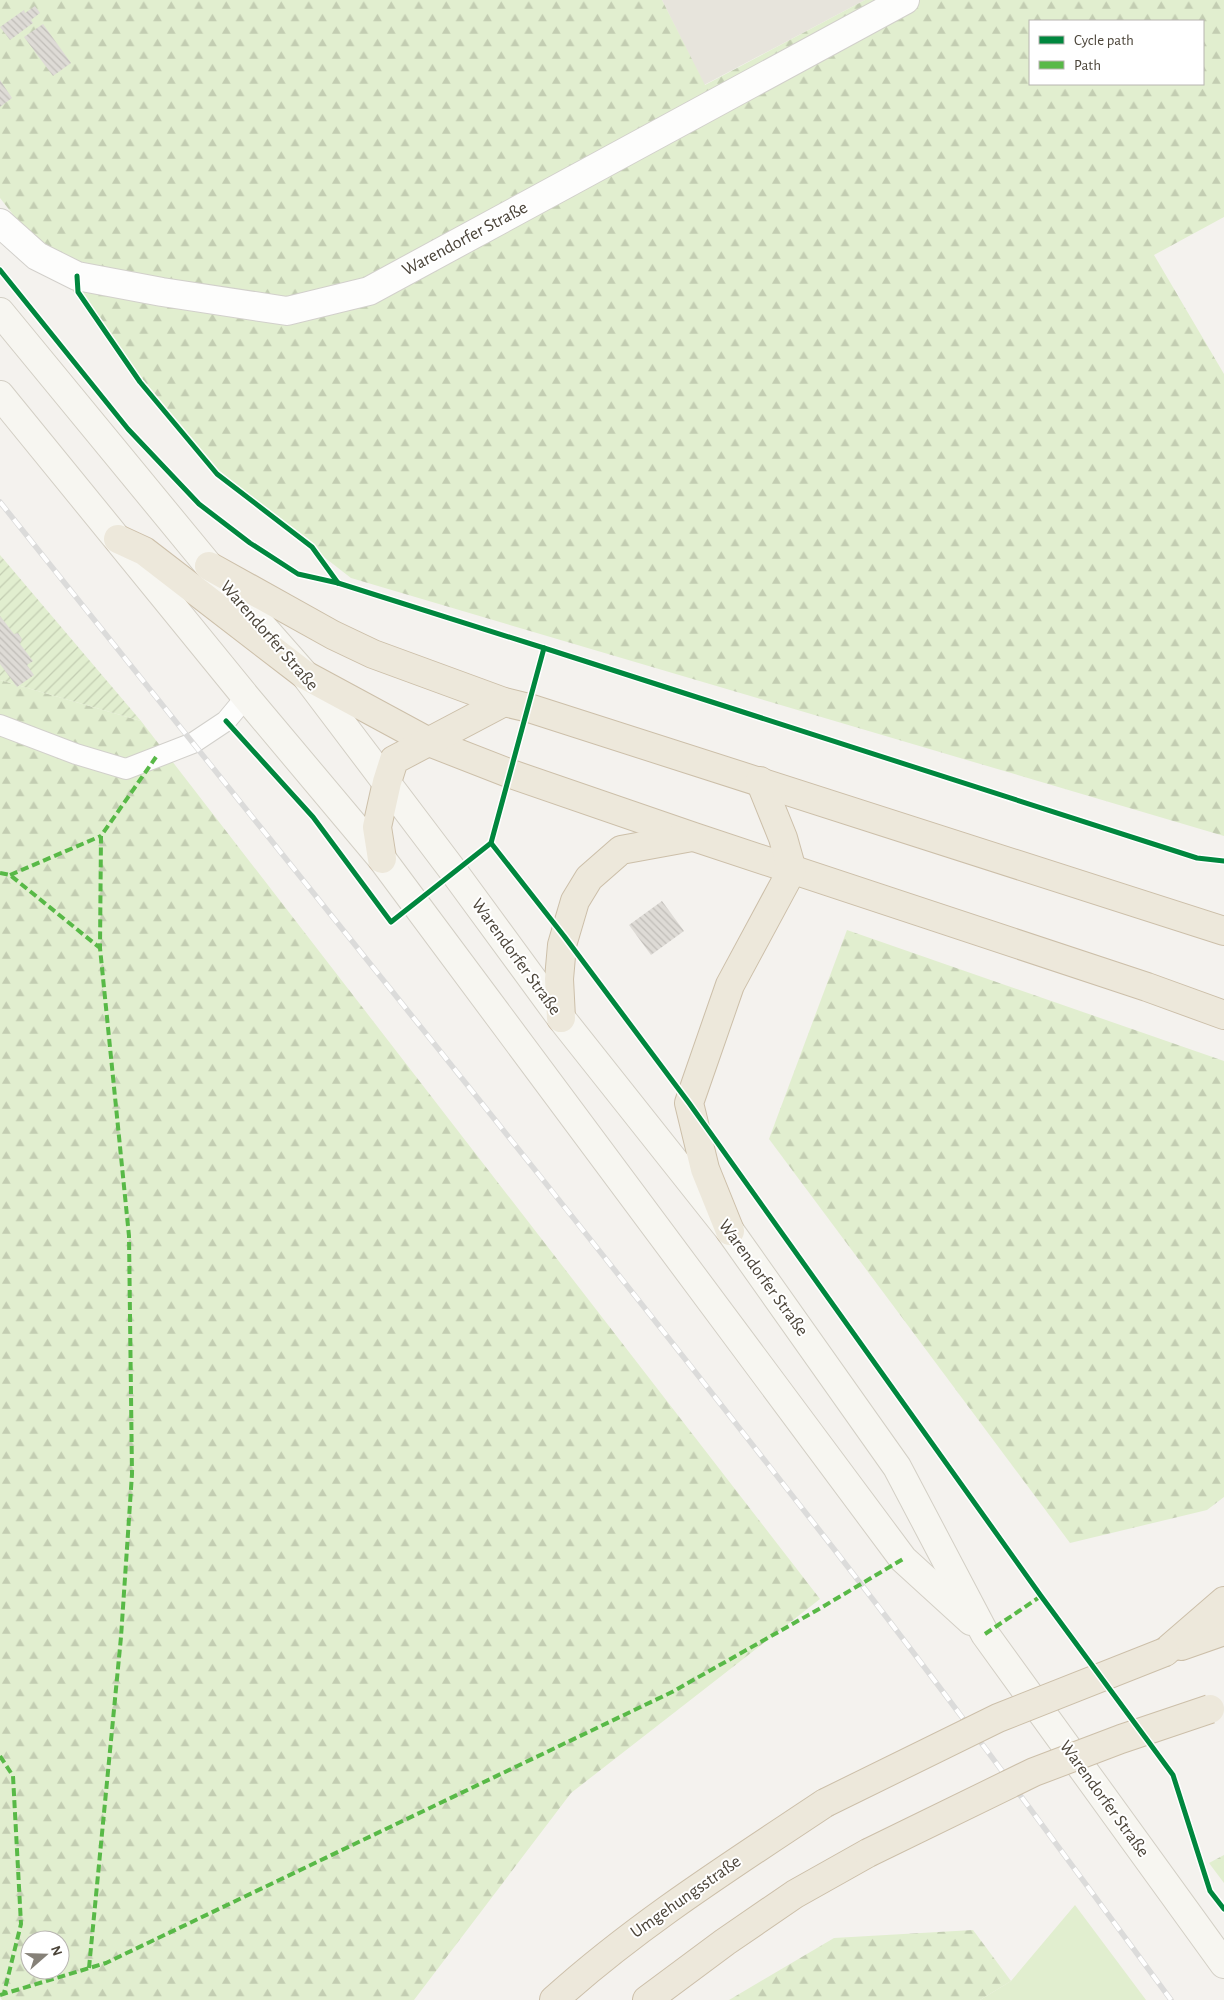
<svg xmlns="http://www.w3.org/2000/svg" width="1224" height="2000" viewBox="0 0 1224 2000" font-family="'Alegreya Sans',sans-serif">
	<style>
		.residential { fill: #e7e4dc }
		.grass { fill: #e1eecf }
		.forest { fill: url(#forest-firs); fill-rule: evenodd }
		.garden { fill: url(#garden-furrows) }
		.building { fill: url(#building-back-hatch) }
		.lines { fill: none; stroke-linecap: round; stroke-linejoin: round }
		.lane-casing { stroke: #d2d0cb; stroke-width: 22 }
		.street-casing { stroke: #d2d0cb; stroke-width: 30 }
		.secondary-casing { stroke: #d3cfc5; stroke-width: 30 }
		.highway-casing { stroke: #ccbfa9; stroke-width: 30 }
		.lane { stroke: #fdfdfc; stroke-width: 20 }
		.street { stroke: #fdfdfc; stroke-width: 28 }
		.secondary { stroke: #f7f6f1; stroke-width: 28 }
		.highway { stroke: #ede8db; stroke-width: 28 }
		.rail-casing { stroke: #dbdbda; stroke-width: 5.5 }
		.rail { stroke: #fff; stroke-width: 4; stroke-dasharray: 11; stroke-linecap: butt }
		.highway-bridge-casing { stroke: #ccbfa9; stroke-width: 30; stroke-linecap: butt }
		.highway-bridge { stroke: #ede8db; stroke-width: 28 }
		.quiet { stroke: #58b947; stroke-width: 4; stroke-dasharray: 8 4; stroke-linecap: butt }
		.cycleway-casing { stroke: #fff; stroke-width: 8 }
		.cycleway { stroke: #00873e; stroke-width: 5 }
		.labels { text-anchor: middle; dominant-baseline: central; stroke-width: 4; stroke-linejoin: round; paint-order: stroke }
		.street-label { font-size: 18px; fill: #4b4439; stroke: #fff }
	</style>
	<defs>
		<pattern id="forest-firs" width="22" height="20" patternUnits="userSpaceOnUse" patternTransform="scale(1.25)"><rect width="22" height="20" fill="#e1eecf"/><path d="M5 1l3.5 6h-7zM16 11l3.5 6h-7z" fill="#c3cdb2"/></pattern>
		<pattern id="garden-furrows" width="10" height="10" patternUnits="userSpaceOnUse" patternTransform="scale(1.25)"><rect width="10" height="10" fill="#e1eecf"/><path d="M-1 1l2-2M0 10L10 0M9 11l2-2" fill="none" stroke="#c3cdb2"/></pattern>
		<pattern id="building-back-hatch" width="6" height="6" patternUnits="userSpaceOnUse" patternTransform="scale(1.25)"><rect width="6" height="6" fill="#dedbd6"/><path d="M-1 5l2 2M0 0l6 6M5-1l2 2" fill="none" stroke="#c0bdb8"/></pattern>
	</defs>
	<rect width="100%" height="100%" fill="#f4f2ee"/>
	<!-- residential -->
	<path class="residential" d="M662,0H865L704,85Z"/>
	<!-- grass -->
	<path class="grass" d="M1075,1905L1146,2000H980L1011,1981Z"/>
	<!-- forest -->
	<g class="forest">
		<path d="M0,0H662L705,85L865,0H1224V217L1154,255L1224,374V836L351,578L217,474L0,198ZM1030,21H1203V84H1030Z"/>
		<path d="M0,680L141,721L820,1599L571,1793L414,2000H2L0,1997ZM30,1940H60V1970H30Z"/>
		<path d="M847,930L1224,1061V1497L1207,1510L1070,1543L769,1139Z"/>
		<path d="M1224,1855V1883L1209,1863Z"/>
		<path d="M973,1930L1011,1981L980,2000H729L834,1938Z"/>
	</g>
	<!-- garden -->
	<path class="garden" d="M0,555L141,721L0,680Z"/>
	<!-- building -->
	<g class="building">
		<path d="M35,6L40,13L31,20L33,23L10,40L0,27L24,10L25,13Z"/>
		<path d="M43,24L71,63L53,76L24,37Z"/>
		<path d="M0,80L12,98L0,107Z"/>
		<path d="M0,616L14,634L18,633L22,639L20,644L33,661L27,665L34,675L17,687L0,664Z"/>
		<path d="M662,901L684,931L651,955L629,925Z"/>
	</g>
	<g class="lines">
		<defs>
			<path id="lane" d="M0,725L76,754L126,769L193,743L226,721L246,697"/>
			<path id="street" d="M0,223L37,256L77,276L162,292L287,311L369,291L905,0"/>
			<g id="secondary">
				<path d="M0,312L209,566L305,675L454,872L561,1018L730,1231L897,1467L985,1634L1224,1964"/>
				<path d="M0,395L246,697L382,859L903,1559L971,1621"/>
			</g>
			<g id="highway">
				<path d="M118,539L144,551L305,675L429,742L511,774L694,837L1147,987L1224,1015"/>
				<path d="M209,566L333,635L373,654L504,702L529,708L1224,931"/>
				<path d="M382,859L377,827L387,782L394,760L504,702"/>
				<path d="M561,1018L559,979L562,945L575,901L589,878L621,850L692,837"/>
				<path d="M730,1231L705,1169L689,1103L730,985L792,870L783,838L760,781"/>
				<path d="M1181,1646L1224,1631"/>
				<path d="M1165,1652L1224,1601"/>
				<path d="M554,2000C637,1925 732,1865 825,1803"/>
				<path d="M647,2000L725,1942L795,1894L868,1853"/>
			</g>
		</defs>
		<!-- lane casing -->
		<use href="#lane" class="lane-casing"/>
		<!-- street casing -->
		<use href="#street" class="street-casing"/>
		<!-- secondary casing -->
		<use href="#secondary" class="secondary-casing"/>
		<!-- highway casing -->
		<use href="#highway" class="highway-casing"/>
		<!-- lane -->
		<use href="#lane" class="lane"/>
		<!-- street -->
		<use href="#street" class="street"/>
		<!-- secondary -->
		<use href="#secondary" class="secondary"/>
		<!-- highway -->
		<use href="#highway" class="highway"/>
		<defs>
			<path id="rail" d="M0,502C272,843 548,1182 816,1526C938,1682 1054,1841 1171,2000"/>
		</defs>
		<!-- rail casing -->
		<use href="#rail" class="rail-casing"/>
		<!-- rail -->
		<use href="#rail" class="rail"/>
		<defs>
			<g id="highway-bridge">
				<path d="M825,1803L998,1718L1165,1652"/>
				<path d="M868,1853L1034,1772L1121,1739L1210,1709"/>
			</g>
		</defs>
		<!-- highway-bridge casing -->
		<use href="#highway-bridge" class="highway-bridge-casing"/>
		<!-- highway-bridge -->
		<use href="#highway-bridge" class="highway-bridge"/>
		<!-- quiet -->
		<g class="quiet">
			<path d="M0,873L10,875L100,948"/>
			<path d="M10,875L101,836"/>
			<path d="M985,1634L1041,1596"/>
			<path d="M0,1756L13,1776L21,1924L4,1993"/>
			<path d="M89,1968L121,1637L132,1474L129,1236L100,948L101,836L156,757"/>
			<path d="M0,1995L106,1963L672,1692L819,1609L903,1559"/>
		</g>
		<defs>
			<g id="cycleway">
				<path d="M0,270L128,429L199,504L250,543L298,574L338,583L544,648L1197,858L1224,861"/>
				<path d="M77,276L78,292L140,382L217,474L312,547L338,583"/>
				<path d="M226,721L313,817L391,922L491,843L544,648"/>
				<path d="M491,843L564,936L689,1103L1041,1596L1173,1775L1210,1891L1224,1909"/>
			</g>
		</defs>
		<!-- cycleway casing -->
		<use href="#cycleway" class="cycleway-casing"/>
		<!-- cycleway -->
		<use href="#cycleway" class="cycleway"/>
	</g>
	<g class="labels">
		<!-- street labels -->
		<g class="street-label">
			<text transform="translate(465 239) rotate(-28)">Warendorfer Straße</text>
			<text transform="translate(269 636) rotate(49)">Warendorfer Straße</text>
			<text transform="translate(516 957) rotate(54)">Warendorfer Straße</text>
			<text transform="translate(763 1278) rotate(54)">Warendorfer Straße</text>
			<text transform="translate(1104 1799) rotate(54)">Warendorfer Straße</text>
			<text transform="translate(686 1897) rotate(-35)">Umgehungsstraße</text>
		</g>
	</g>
	<!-- legend -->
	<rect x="1029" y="20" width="175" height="65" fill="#ffffff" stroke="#b7b4b0"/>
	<rect x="1039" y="36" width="25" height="8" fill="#00873e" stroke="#b7b4b0"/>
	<text x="1074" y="45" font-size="15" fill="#4b4439">Cycle path</text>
	<rect x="1039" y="61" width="25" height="8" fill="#58b947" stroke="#b7b4b0"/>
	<text x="1074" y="70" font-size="15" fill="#4b4439">Path</text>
	<!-- north arrow -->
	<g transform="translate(45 1955) rotate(70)"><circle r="24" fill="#ffffff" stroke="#b7b4b0"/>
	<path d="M0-4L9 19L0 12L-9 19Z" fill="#868178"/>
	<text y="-8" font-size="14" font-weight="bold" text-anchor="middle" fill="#4b4439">N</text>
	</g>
</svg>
